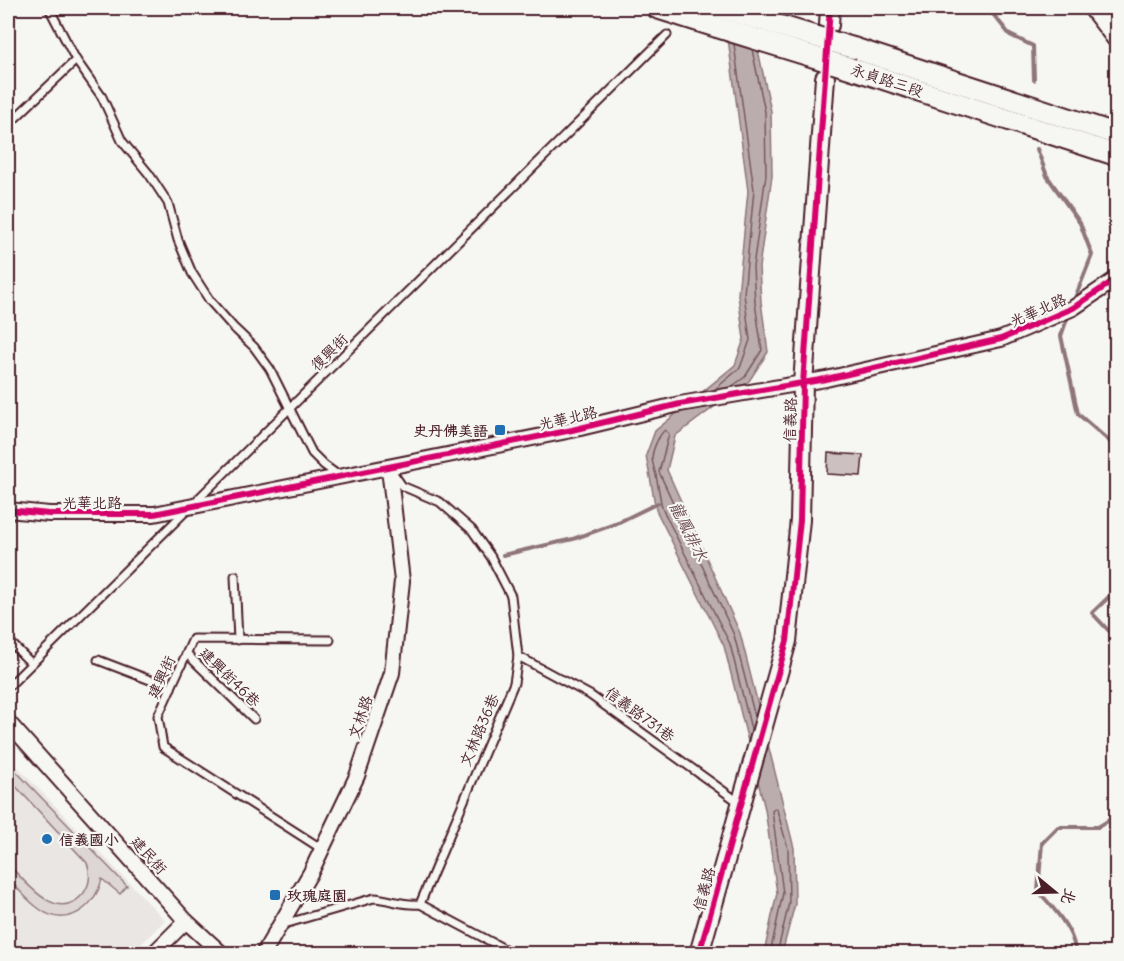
<svg xmlns="http://www.w3.org/2000/svg" width="1124" height="961" viewBox="0 0 1124 961" font-family="Delius,'LXGW WenKai TC',sans-serif">
	<style>
		.built { fill: #e9e6e3 }
		.green { fill: #ddd6d5; stroke: #947a80; stroke-width: 1.5 }
		.water { fill: #bbadae; stroke: #8e747a; stroke-width: 1.5 }
		.lines { fill: none; stroke-linecap: round; stroke-linejoin: round }
		.shore { stroke: #77585f; stroke-width: 1.5 }
		.stream { stroke: #8e747a; stroke-width: 4 }
		.building { fill: #ccc1c0; stroke: #4a1f2b; stroke-width: 1.5 }
		.lane-casing { stroke: #4a1f2b; stroke-width: 11 }
		.street-casing { stroke: #4a1f2b; stroke-width: 18 }
		.secondary-casing { stroke: #4a1f2b; stroke-width: 22 }
		.primary-casing { stroke: #4a1f2b; stroke-width: 24 }
		.lane { stroke: #f6f6f2; stroke-width: 7 }
		.street { stroke: #f6f6f2; stroke-width: 14 }
		.secondary { stroke: #f6f6f2; stroke-width: 18 }
		.primary { stroke: #f6f6f2; stroke-width: 20 }
		.primary-bridge-casing { stroke: #4a1f2b; stroke-width: 24; stroke-linecap: butt }
		.primary-bridge { stroke: #f6f6f2; stroke-width: 20 }
		.cycleway-casing { stroke: #f6f6f2; stroke-width: 10 }
		.cycleway { stroke: #d6006c; stroke-width: 6 }
		.poi-dot { fill: #1f6fb2; stroke: #f6f6f2; stroke-width: 2 }
		.labels { text-anchor: middle; dominant-baseline: central; stroke-width: 4.5; stroke-linejoin: round; paint-order: stroke }
		.street-label { font-size: 15px; fill: #4a1f2b; stroke: #f6f6f2 }
		.poi-label { font-size: 15px; font-weight: bold; fill: #4a1f2b; stroke: #f6f6f2; text-anchor: start }
		.water-label { font-size: 16px; font-style: italic; fill: #6c4a52; stroke: #f6f6f2 }
	</style>
	<rect width="100%" height="100%" fill="#f6f6f2"/>
	<filter id="ink" filterUnits="userSpaceOnUse"><feTurbulence type="fractalNoise" baseFrequency=".0167" numOctaves="2"/><feDisplacementMap in="SourceGraphic" scale="12" xChannelSelector="R" yChannelSelector="G"/><feConvolveMatrix kernelMatrix="1 2 1 2 8 2 1 2 1" color-interpolation-filters="sRGB"/></filter>
	<g filter="url(#ink)">
		<!-- built -->
		<path class="built" d="M8,757L165,920L132,953H8Z"/>
		<!-- green -->
		<path class="green" d="M8,763L127,886L120,894L102,879C95,908 66,930 38,908C27,900 17,888 8,878V864C25,881 57,925 83,894C90,885 91,874 87,863L8,778Z"/>
		<!-- water -->
		<path class="water" d="M724,8H749L771,111L772,176L759,267L761,302L768,352L749,381L675,436L667,470L740,633L794,848L795,904L782,953H764L777,893L765,809L724,646L656,510L646,455L655,431L735,365L744,339L738,295L748,191Z"/>
		<g class="lines">
			<!-- shore -->
			<g class="shore">
				<path d="M731,387L745,377L762,350L755,303L753,267L766,175L765,112L752,49"/>
				<path d="M714,390L740,368L750,340L744,294L754,190L734,44"/>
				<path d="M751,729L730,644L662,508L656,475C655,471 652,463 652,457C653,448 659,435 665,430L669,434L659,472L734,635L755,717"/>
				<path d="M770,954L783,893L772,811L775,808L777,810L788,849L789,903L777,954"/>
			</g>
			<!-- stream -->
			<g class="stream">
				<path d="M988,8L1010,35L1033,46L1034,80"/>
				<path d="M1037,149L1047,176L1080,223L1092,255L1073,303"/>
				<path d="M1069,313L1061,336L1078,414L1116,447"/>
				<path d="M503,555L573,539L615,524L658,503"/>
				<path d="M1116,590L1092,613L1108,630L1116,636"/>
				<path d="M1075,954C1076,932 1052,906 1038,891L1042,843L1058,827H1098L1116,816"/>
			</g>
		</g>
		<!-- building -->
		<path class="building" d="M828,453L863,455L861,476L827,474Z"/>
		<g class="lines">
			<defs>
				<g id="lane">
					<path d="M49,8L76,60L102,97L122,141L149,174L168,203L178,240L192,273L210,301L233,327L254,347L270,369L312,453L324,465L339,476"/>
					<path d="M8,125L76,60"/>
					<path d="M235,576L238,640"/>
					<path d="M8,640L30,662"/>
					<path d="M187,654L254,719"/>
					<path d="M518,656L590,695L740,803"/>
					<path d="M98,660L171,688"/>
					<path d="M8,687L667,35"/>
					<path d="M322,849L163,747L158,716L193,639L330,640"/>
					<path d="M420,904L514,954"/>
					<path d="M281,925L374,898C390,899 403,906 420,904L514,683L518,656L511,596L491,557L472,530L440,502L402,486L393,473"/>
				</g>
				<g id="street">
					<path d="M8,510L49,514H154L572,430L680,404L826,379L1001,339L1073,308L1116,279"/>
					<path d="M8,722L186,921L222,954"/>
					<path d="M153,954L186,921"/>
					<path d="M263,954L311,872L357,776L392,673L402,581L389,468"/>
				</g>
				<g id="secondary">
					<path d="M1093,8L1116,38"/>
					<path d="M829,25L830,8"/>
					<path d="M699,954L787,641L800,520L803,384L825,78"/>
				</g>
				<g id="primary">
					<path d="M657,8L717,27"/>
					<path d="M853,48L1116,134"/>
					<path d="M853,69L1116,155"/>
				</g>
			</defs>
			<!-- lane casing -->
			<use href="#lane" class="lane-casing"/>
			<!-- street casing -->
			<use href="#street" class="street-casing"/>
			<!-- secondary casing -->
			<use href="#secondary" class="secondary-casing"/>
			<!-- primary casing -->
			<use href="#primary" class="primary-casing"/>
			<!-- lane -->
			<use href="#lane" class="lane"/>
			<!-- street -->
			<use href="#street" class="street"/>
			<!-- secondary -->
			<use href="#secondary" class="secondary"/>
			<!-- primary -->
			<use href="#primary" class="primary"/>
			<defs>
				<g id="primary-bridge">
					<path d="M721,8L853,48"/>
					<path d="M717,27L853,69"/>
				</g>
			</defs>
			<!-- primary-bridge casing -->
			<use href="#primary-bridge" class="primary-bridge-casing"/>
			<!-- primary-bridge -->
			<use href="#primary-bridge" class="primary-bridge"/>
			<defs>
				<g id="cycleway">
					<path d="M8,510L49,514H154L572,430L680,404L826,379L1001,339L1073,308L1116,279"/>
					<path d="M699,954L787,641L800,520L803,384L830,8"/>
				</g>
			</defs>
			<!-- cycleway casing -->
			<use href="#cycleway" class="cycleway-casing"/>
			<!-- cycleway -->
			<use href="#cycleway" class="cycleway"/>
		</g>
	</g>
	<!-- markers -->
	<g class="poi-dot">
		<rect x="494" y="424" width="12" height="12" rx="3"/>
		<circle cx="47" cy="839" r="6"/>
		<rect x="269" y="889" width="12" height="12" rx="3"/>
	</g>
	<g class="labels">
		<!-- street labels -->
		<g class="street-label">
			<text transform="translate(887 80) rotate(18)">永貞路三段</text>
			<text transform="translate(1038 310) rotate(-24)">光華北路</text>
			<text transform="translate(329 352) rotate(-45)">復興街</text>
			<text transform="translate(568 418) rotate(-13)">光華北路</text>
			<text transform="translate(790 420) rotate(-89)">信義路</text>
			<text x="92" y="502">光華北路</text>
			<text transform="translate(161 677) rotate(-65)">建興街</text>
			<text transform="translate(230 677) rotate(44)">建興街46巷</text>
			<text transform="translate(640 714) rotate(36)">信義路731巷</text>
			<text transform="translate(360 717) rotate(-71)">文林路</text>
			<text transform="translate(479 730) rotate(-67)">文林路36巷</text>
			<text transform="translate(149 855) rotate(48)">建民街</text>
			<text transform="translate(704 889) rotate(-75)">信義路</text>
		</g>
		<!-- poi labels -->
		<g class="poi-label">
			<text x="488" y="430" text-anchor="end">史丹佛美語</text>
			<text x="59" y="839">信義國小</text>
			<text x="287" y="895">玫瑰庭園</text>
		</g>
		<!-- water labels -->
		<g class="water-label">
			<text transform="translate(689 531) rotate(63)">龍鳳排水</text>
		</g>
	</g>
	<!-- margin -->
	<rect width="1124" height="961" fill="none" stroke="#f6f6f2" stroke-width="30"/>
	<rect x="15" y="15" width="1094" height="931" fill="none" stroke="#4a1f2b" stroke-width="2" filter="url(#ink)"/>
	<!-- north arrow -->
	<g transform="translate(1055 892) rotate(109)" stroke="#f6f6f2" stroke-width="4.5" paint-order="stroke">
	<path d="M0-4.5L10 22L0 15L-10 22Z" fill="#4a1f2b"/>
	<text y="-9" font-size="16" font-weight="bold" text-anchor="middle" fill="#4a1f2b">北</text>
	</g>
</svg>
